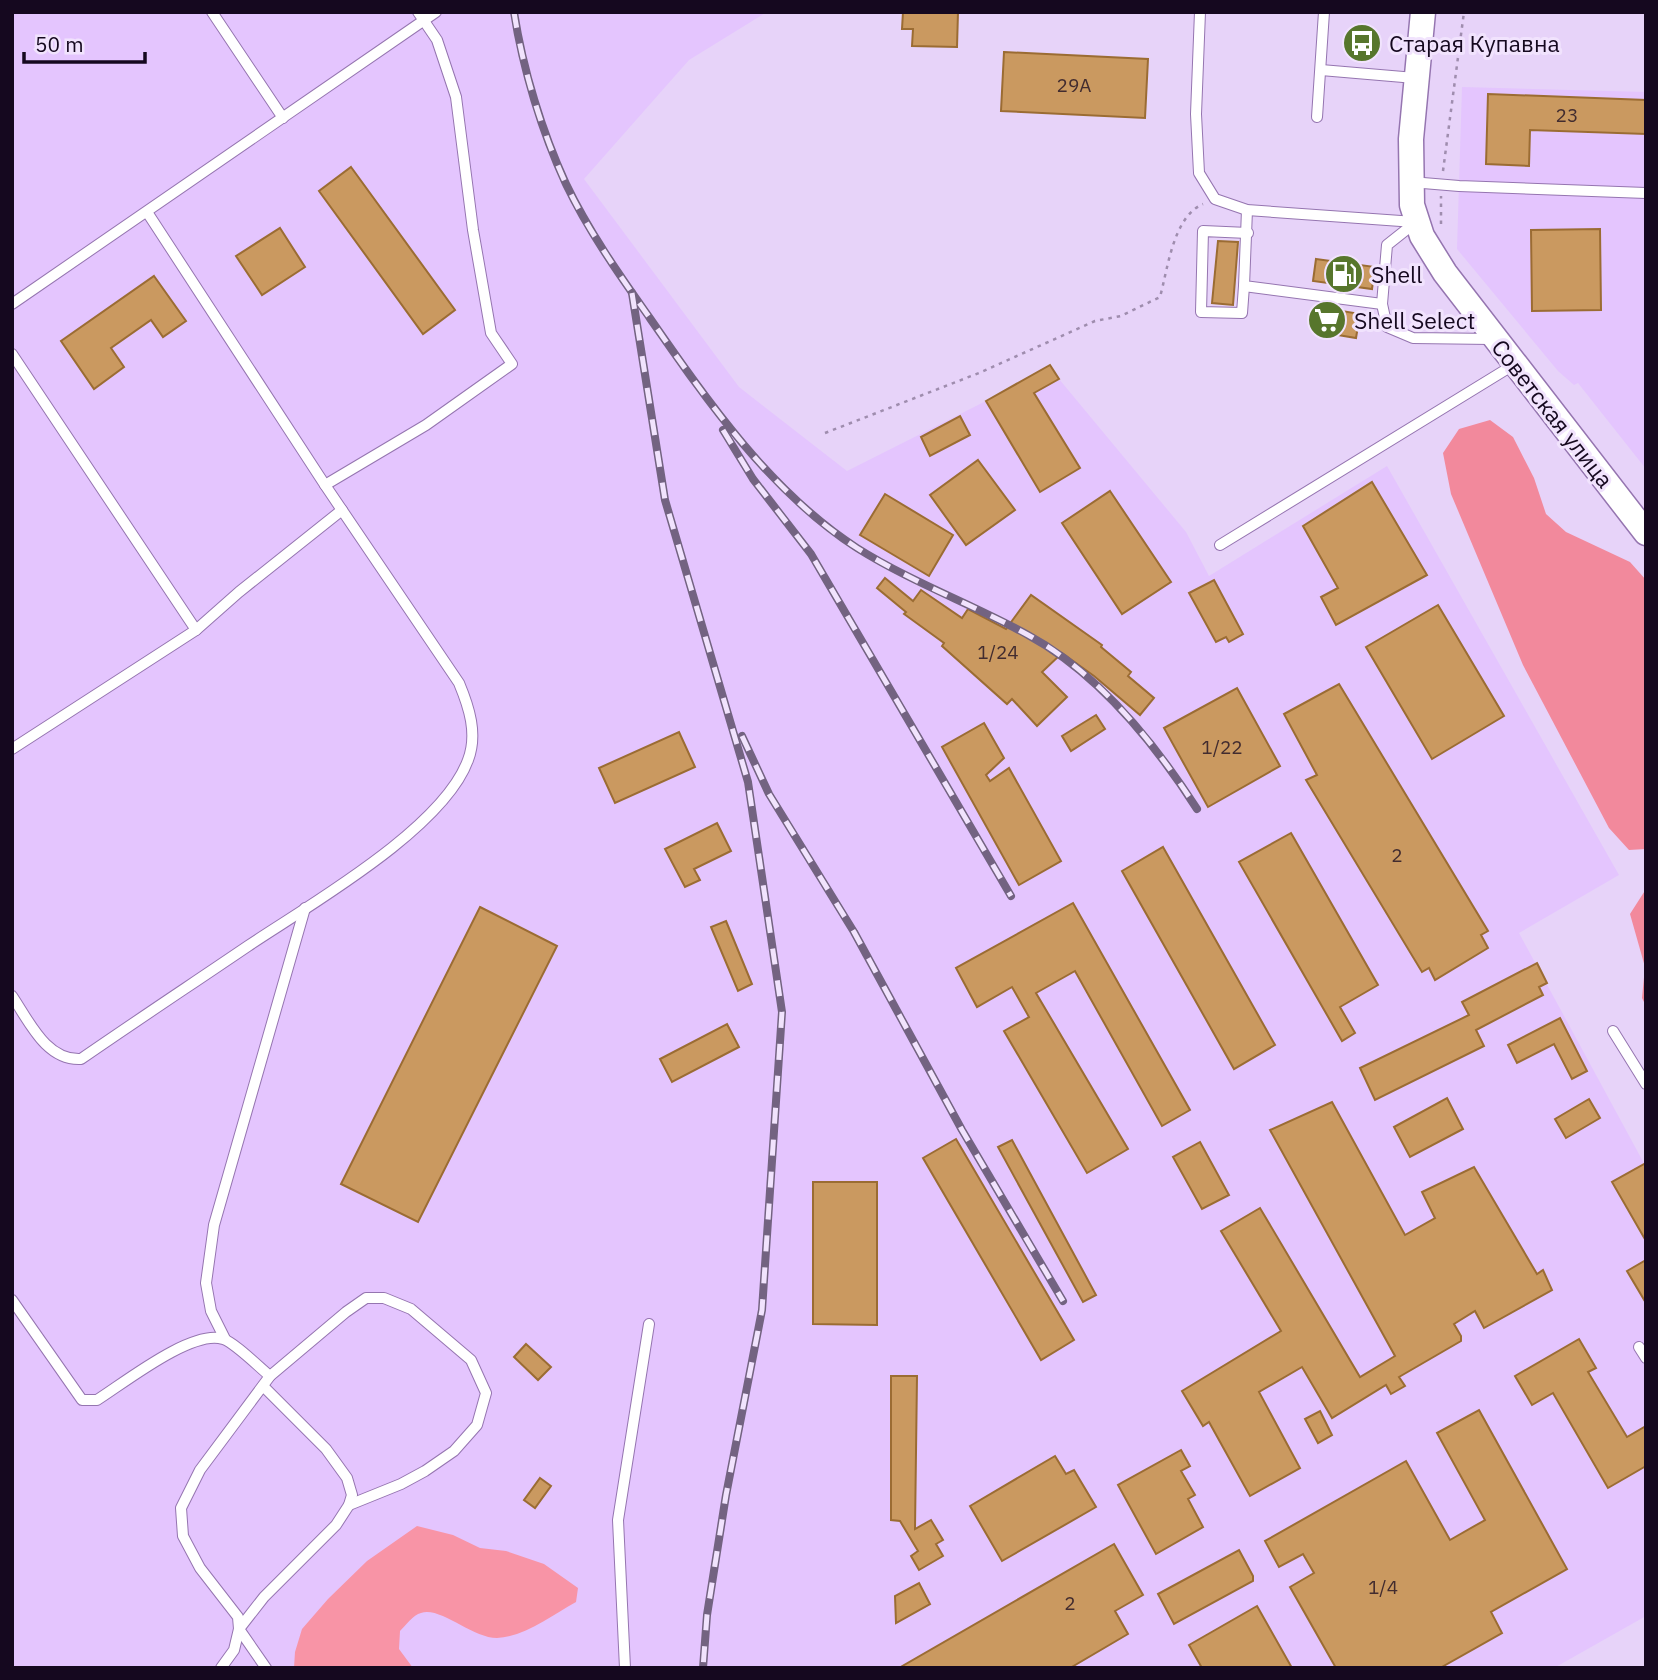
<svg xmlns="http://www.w3.org/2000/svg" width="1658" height="1680" viewBox="0 0 1658 1680" font-family="'IBM Plex Sans',sans-serif">
	<style>
		.built { fill: #e4c5fe }
		.green { fill: #f894a6 }
		.forest { fill: #f2899c }
		.building { fill: #ca9960; stroke: #9b6c33; stroke-width: 2 }
		.lines { fill: none; stroke-linecap: round; stroke-linejoin: round }
		.service-casing { stroke: #9575b0; stroke-width: 12 }
		.tertiary-casing { stroke: #9575b0; stroke-width: 27 }
		.path { stroke: #9f8dae; stroke-width: 2.5; stroke-dasharray: 3.5 5; stroke-linecap: butt }
		.service { stroke: #fff; stroke-width: 10 }
		.tertiary { stroke: #fff; stroke-width: 24 }
		.rail-casing { stroke: #736381; stroke-width: 8 }
		.rail { stroke: #f1e3fd; stroke-width: 5; stroke-dasharray: 16; stroke-linecap: butt }
		.labels { text-anchor: middle; dominant-baseline: central; stroke-width: 6; stroke-linejoin: round; paint-order: stroke }
		.number-label { font-size: 19px; fill: #422c2f }
		.poi-label { font-size: 23px; fill: #15081f; stroke: #f1e3fd; text-anchor: start }
		.street-label { font-size: 23px; fill: #15081f; stroke: #f1e3fd }
	</style>
	<rect width="100%" height="100%" fill="#e7d3f9"/>
	<!-- built -->
	<g class="built">
		<path d="M12,12H767L689,60L584,179L739,387L847,471L986,401L1050,365L1059,379L1186,532L1209,576L1387,466L1619,875L1519,933L1646,1167V1616L1554,1668H12Z"/>
		<path d="M1462,87L1646,92V469L1578,383L1574,385L1558,371L1457,249Z"/>
	</g>
	<!-- green -->
	<path class="green" d="M417,1526L453,1535L480,1548L506,1551L544,1564L578,1588L576,1602C552,1615 525,1637 497,1638C472,1638 440,1606 421,1613C413,1615 406,1625 400,1631L399,1649L413,1668H294L295,1652L302,1629L328,1599L367,1561Z"/>
	<!-- forest -->
	<g class="forest">
		<path d="M1490,420L1513,437L1534,478L1546,514L1566,532L1630,562L1646,580V849L1629,850L1609,828L1523,665L1451,494L1443,453L1459,429Z"/>
		<path d="M1646,889V1006L1642,998L1645,967L1630,914Z"/>
	</g>
	<!-- building -->
	<g class="building">
		<path d="M903,12H958L957,47L912,46L913,29H902Z"/>
		<path d="M1350,29L1375,30L1374,57L1349,56Z"/>
		<path d="M1004,52L1148,59L1145,118L1001,111Z"/>
		<path d="M1488,94L1646,100V134L1530,130L1529,166L1486,164Z"/>
		<path d="M351,167L455,310L423,334L319,191Z"/>
		<path d="M280,228L305,267L262,295L236,256Z"/>
		<path d="M1600,229L1601,310L1532,311L1531,230Z"/>
		<path d="M1218,241L1238,242L1233,305L1212,303Z"/>
		<path d="M1316,259L1375,267L1372,289L1313,281Z"/>
		<path d="M154,276L186,321L163,337L151,320L111,348L124,367L94,389L61,341Z"/>
		<path d="M1318,307L1360,314L1356,338L1314,331Z"/>
		<path d="M1050,365L1059,379L1034,393L1080,468L1040,492L986,401Z"/>
		<path d="M960,416L970,435L930,456L921,437Z"/>
		<path d="M978,460L1015,510L966,545L930,495Z"/>
		<path d="M1372,482L1427,575L1336,625L1321,597L1338,588L1303,526Z"/>
		<path d="M1110,491L1171,582L1122,614L1062,523Z"/>
		<path d="M885,494L953,535L929,576L860,535Z"/>
		<path d="M885,578L913,601L921,590L962,618L968,609L1006,629L1031,595L1102,645L1101,647L1131,672L1128,676L1154,698L1140,715L1094,676L1062,653L1042,672L1067,697L1037,726L1012,699L1007,704L942,646L944,643L904,614L906,612L877,588Z"/>
		<path d="M1214,580L1243,634L1229,642L1226,637L1216,642L1189,593Z"/>
		<path d="M1438,605L1504,716L1432,759L1366,647Z"/>
		<path d="M1339,684L1488,931L1481,935L1488,948L1435,980L1429,968L1422,972L1306,780L1317,775L1284,714Z"/>
		<path d="M1237,688L1280,766L1208,807L1164,728Z"/>
		<path d="M1096,715L1105,729L1071,751L1062,736Z"/>
		<path d="M984,723L1004,758L986,775L990,781L1009,768L1061,861L1019,885L942,747Z"/>
		<path d="M679,732L695,767L615,803L599,768Z"/>
		<path d="M717,823L731,851L694,869L700,880L685,887L665,849Z"/>
		<path d="M1291,833L1378,985L1340,1007L1355,1033L1342,1041L1239,862Z"/>
		<path d="M1163,847L1275,1045L1234,1069L1122,871Z"/>
		<path d="M1073,903L1190,1110L1162,1126L1075,971L1036,993L1128,1149L1087,1173L1004,1031L1029,1017L1012,987L977,1007L956,968Z"/>
		<path d="M480,907L557,946L418,1222L341,1184Z"/>
		<path d="M726,921L752,984L738,991L711,927Z"/>
		<path d="M1537,963L1547,983L1539,987L1543,995L1476,1030L1484,1046L1375,1100L1360,1068L1469,1015L1462,1002Z"/>
		<path d="M1560,1018L1587,1071L1572,1079L1554,1044L1517,1063L1508,1045Z"/>
		<path d="M727,1024L739,1047L672,1082L660,1059Z"/>
		<path d="M1447,1098L1463,1129L1410,1157L1394,1127Z"/>
		<path d="M1589,1099L1600,1118L1566,1138L1555,1119Z"/>
		<path d="M1332,1102L1405,1235L1435,1218L1422,1192L1474,1167L1537,1274L1543,1270L1552,1290L1484,1328L1475,1311L1454,1324L1461,1336V1341L1399,1377L1405,1386L1391,1394L1386,1385L1332,1418L1302,1367L1259,1392L1300,1468L1250,1496L1209,1422L1203,1426L1182,1391L1281,1331L1221,1231L1260,1208L1360,1377L1395,1356L1270,1130Z"/>
		<path d="M956,1139L1074,1340L1041,1360L923,1158Z"/>
		<path d="M1012,1140L1096,1295L1083,1302L998,1147Z"/>
		<path d="M1200,1142L1229,1195L1202,1209L1173,1157Z"/>
		<path d="M1646,1163V1241L1612,1182Z"/>
		<path d="M813,1182H877V1325L813,1324Z"/>
		<path d="M1646,1260V1303L1627,1271Z"/>
		<path d="M1579,1339L1596,1368L1588,1372L1627,1437L1646,1426V1466L1608,1488L1553,1393L1532,1405L1515,1376Z"/>
		<path d="M526,1344L551,1367L538,1380L514,1357Z"/>
		<path d="M891,1376H917L915,1529L931,1520L943,1540L936,1544L943,1556L919,1570L911,1556L918,1551L900,1521L891,1520Z"/>
		<path d="M1479,1410L1567,1569L1491,1612L1502,1633L1440,1668H1336L1290,1587L1314,1573L1303,1554L1279,1567L1265,1541L1406,1461L1450,1540L1485,1520L1437,1433Z"/>
		<path d="M1320,1411L1332,1435L1318,1443L1305,1419Z"/>
		<path d="M1181,1450L1190,1466L1181,1471L1195,1495L1188,1499L1203,1527L1156,1554L1118,1485Z"/>
		<path d="M1055,1456L1066,1474L1074,1470L1096,1507L1002,1561L970,1506Z"/>
		<path d="M540,1478L551,1486L535,1508L524,1500Z"/>
		<path d="M1114,1544L1143,1595L1115,1611L1128,1634L1070,1668H899Z"/>
		<path d="M1239,1550L1253,1576V1581L1174,1624L1158,1594Z"/>
		<path d="M919,1583L930,1604L896,1623L895,1596Z"/>
		<path d="M1257,1606L1292,1668H1202L1189,1645Z"/>
	</g>
	<g class="lines">
		<defs>
			<g id="service">
				<path d="M212,12L283,118"/>
				<path d="M1200,12L1196,114L1199,173L1215,199L1247,210L1415,222"/>
				<path d="M1321,70L1415,78"/>
				<path d="M1317,117L1324,12"/>
				<path d="M1411,182L1459,186L1646,193"/>
				<path d="M1247,210L1244,286L1382,304"/>
				<path d="M1416,222L1387,245L1382,304L1387,327L1413,338L1492,339"/>
				<path d="M1244,286L1242,313L1201,312L1203,231L1248,233"/>
				<path d="M12,304L436,12"/>
				<path d="M12,354L196,630"/>
				<path d="M325,485L426,425L512,364L491,333L473,230L456,97L437,40L418,12"/>
				<path d="M1220,545L1515,364"/>
				<path d="M12,749L196,630L239,592L342,510"/>
				<path d="M12,996C29,1021 46,1061 81,1059C136,1021 192,984 248,946C309,905 443,829 468,760C478,734 469,707 459,683L325,485L147,212"/>
				<path d="M1613,1031L1646,1084"/>
				<path d="M12,1300L82,1400H97C124,1383 192,1329 223,1339C234,1342 260,1368 270,1376"/>
				<path d="M225,1339L211,1311L206,1283L214,1225L305,908"/>
				<path d="M1639,1347L1646,1358"/>
				<path d="M263,1386L326,1449L347,1478L352,1495L349,1505L336,1525L264,1597L239,1629L266,1668"/>
				<path d="M221,1668L234,1650L239,1629L238,1617L200,1568L183,1536L181,1508L200,1470L270,1376L346,1312L366,1298H384L411,1309L471,1360L486,1393L477,1425L454,1451L425,1471L401,1484L349,1505"/>
				<path d="M625,1668L618,1520L649,1324"/>
			</g>
			<path id="tertiary" d="M1423,12L1411,139L1412,205L1422,236L1445,273L1646,533"/>
		</defs>
		<!-- service casing -->
		<use href="#service" class="service-casing"/>
		<!-- tertiary casing -->
		<use href="#tertiary" class="tertiary-casing"/>
		<!-- path -->
		<g class="path">
			<path d="M1443,171L1464,12"/>
			<path d="M1441,224V196"/>
			<path d="M825,433L979,373L1095,321L1121,316L1160,297C1168,268 1173,217 1203,204"/>
		</g>
		<!-- service -->
		<use href="#service" class="service"/>
		<!-- tertiary -->
		<use href="#tertiary" class="tertiary"/>
		<defs>
			<g id="rail">
				<path d="M514,12C523,70 542,132 566,184C588,230 618,273 647,314C706,399 769,491 857,548C911,582 972,604 1028,635C1098,673 1154,742 1197,809"/>
				<path d="M632,293L665,500L748,782L782,1012L762,1310L726,1495L707,1615L703,1668"/>
				<path d="M723,430L753,479L811,554L1011,896"/>
				<path d="M742,736L769,794L854,932L962,1130L1063,1301"/>
			</g>
		</defs>
		<!-- rail casing -->
		<use href="#rail" class="rail-casing"/>
		<!-- rail -->
		<use href="#rail" class="rail"/>
	</g>
	<!-- icons -->
	<defs>
		<symbol id="bus-disc" viewBox="-11 -11 22 22"><circle r="9.5" fill="#57762c" stroke="#f1e3fd"/><path d="M-5-6H5V4H4V6H2V4H-2V6H-4V4H-5ZM-3.5-4V0h7V-4ZM-3.5 1.2v1.5H-2V1.2ZM2 1.2v1.5H3.5V1.2Z" fill="#fff"/></symbol>
		<symbol id="fuel-disc" viewBox="-11 -11 22 22"><circle r="9.5" fill="#57762c" stroke="#f1e3fd"/><path d="M-5.5-6h7V0h2V4h1.3V-2.5L3-4.5l.8-.8L6-3V5H2.5V1h-1V6h-7ZM-4.2-4.7v3.2H.2V-4.7Z" fill="#fff"/></symbol>
		<symbol id="supermarket-disc" viewBox="-11 -11 22 22"><circle r="9.5" fill="#57762c" stroke="#f1e3fd"/><path d="M-6-5.5h2.5l.6 2H6L4.5 2H-2.5L-4.4-4H-6ZM-1.5 3.2a1.3 1.3 0 1 0 .1 0ZM3 3.2a1.3 1.3 0 1 0 .1 0Z" fill="#fff"/></symbol>
	</defs>
	<g fill-rule="evenodd">
		<use href="#bus-disc" x="1340" y="21" width="44" height="44"/>
		<use href="#fuel-disc" x="1322" y="252" width="44" height="44"/>
		<use href="#supermarket-disc" x="1305" y="298" width="44" height="44"/>
	</g>
	<g class="labels">
		<!-- number labels -->
		<g class="number-label">
			<text x="1074" y="85">29А</text>
			<text x="1567" y="115">23</text>
			<text x="998" y="652">1/24</text>
			<text x="1222" y="747">1/22</text>
			<text x="1397" y="855">2</text>
			<text x="1383" y="1587">1/4</text>
			<text x="1070" y="1603">2</text>
		</g>
		<!-- poi labels -->
		<g class="poi-label">
			<text x="1389" y="43">Старая Купавна</text>
			<text x="1371" y="274">Shell</text>
			<text x="1354" y="320">Shell Select</text>
		</g>
		<!-- street labels -->
		<g class="street-label">
			<text transform="translate(1553 413) rotate(52)">Советская улица</text>
		</g>
	</g>
	<!-- border -->
	<rect width="1658" height="1680" fill="none" stroke="#15081f" stroke-width="28"/>
	<!-- scale -->
	<path d="M24 52v10h121v-10" fill="none" stroke="#15081f" stroke-width="3.5"/>
	<text x="35" y="52" font-size="21" fill="#15081f" stroke="#f1e3fd" stroke-width="5" paint-order="stroke">50 m</text>
</svg>
